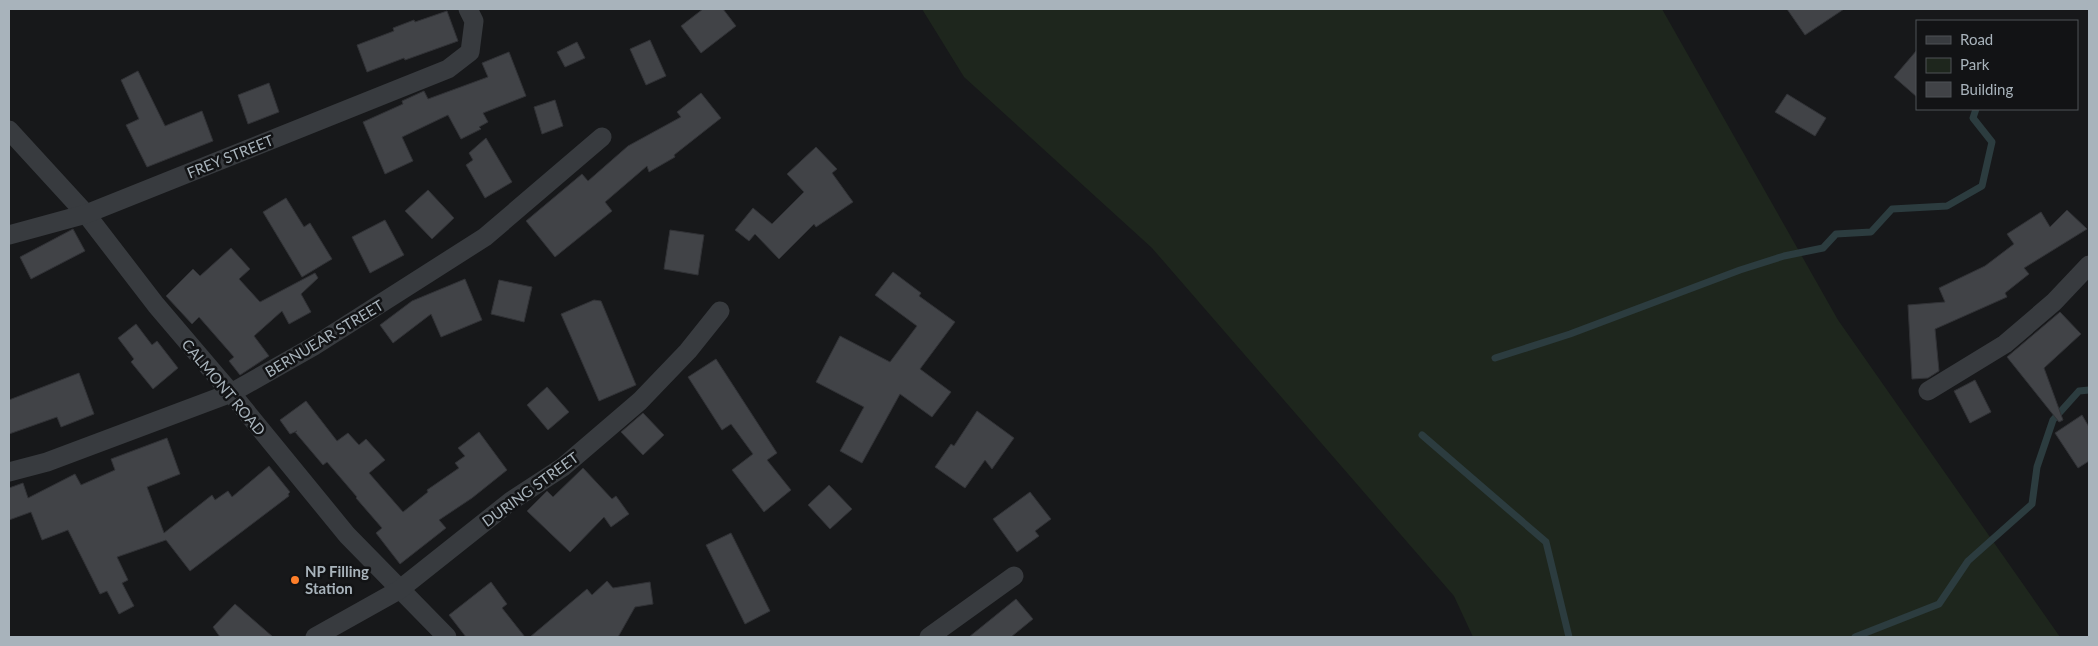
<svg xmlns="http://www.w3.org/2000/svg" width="2098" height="646" viewBox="0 0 2098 646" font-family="Lato,sans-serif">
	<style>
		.green { fill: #1e261d }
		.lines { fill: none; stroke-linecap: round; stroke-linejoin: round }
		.stream { stroke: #2c3c3f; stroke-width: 7 }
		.building { fill: #414347; stroke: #313236 }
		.minor { stroke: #383b3f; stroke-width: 19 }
		.poi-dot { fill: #ff7f2a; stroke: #121315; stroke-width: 2 }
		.labels { text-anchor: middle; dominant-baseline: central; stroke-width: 5; stroke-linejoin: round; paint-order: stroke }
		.street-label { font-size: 15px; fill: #a8b3bb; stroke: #121315 }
		.poi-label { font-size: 15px; font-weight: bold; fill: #a8b3bb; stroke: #121315; text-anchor: start }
	</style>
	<rect width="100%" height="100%" fill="#17181a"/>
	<!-- green -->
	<path class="green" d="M922,9H1662L1838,320L2060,637H1473L1454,596L1152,248L964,77Z"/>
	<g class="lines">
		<!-- stream -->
		<g class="stream">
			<path d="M1495,358L1570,334L1740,270L1784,256L1823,248L1836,234L1871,232L1892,209L1947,206L1982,186L1992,142L1973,118L1976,109"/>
			<path d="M1422,435L1546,542L1569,637"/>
			<path d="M1855,637L1939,604L1968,561L2032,504L2037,467L2053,420L2079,391L2089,390"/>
		</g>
	</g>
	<!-- building -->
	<g class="building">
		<path d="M703,9H723L736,26L701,53L681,26Z"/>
		<path d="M1787,9H1844L1805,35Z"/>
		<path d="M447,11L458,41L405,60L404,58L367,72L357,45L394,31L393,28L414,20L415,22Z"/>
		<path d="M650,40L666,76L646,85L630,49Z"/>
		<path d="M577,42L585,58L565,67L557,52Z"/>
		<path d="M1917,50V97L1894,77Z"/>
		<path d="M509,52L526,96L483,113L488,122L479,127L481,129L461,139L448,115L402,137L413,161L385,174L363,122L403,104L402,101L424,91L428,99L488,77L482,63Z"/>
		<path d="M138,71L165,126L202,111L213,141L147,167L126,125L139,119L121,80Z"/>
		<path d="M269,83L279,112L248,124L238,95Z"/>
		<path d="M701,93L721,118L674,155L675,157L649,172L647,166L605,202L612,211L555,257L526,221L582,174L588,181L628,146L681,117L677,112Z"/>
		<path d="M1787,94L1826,118L1815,136L1775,112Z"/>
		<path d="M555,100L563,126L542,134L534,107Z"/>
		<path d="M486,138L512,182L485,198L466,165L473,160L469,153Z"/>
		<path d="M816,147L837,169L832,173L853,202L816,227L814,224L779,259L755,234L749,241L735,230L753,208L772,224L804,192L787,174Z"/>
		<path d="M428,190L454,218L432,239L405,211Z"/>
		<path d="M286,198L304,227L310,223L332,259L302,277L263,212Z"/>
		<path d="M2067,210L2087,229L2024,268L2029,274L2005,293L2007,297L1935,329L1939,371L1928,378L1912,379L1908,305L1945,302L1939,288L1985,266L2014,244L2007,234L2041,212L2050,227Z"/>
		<path d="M385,220L404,255L370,273L352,237Z"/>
		<path d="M73,229L85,251L31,279L20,257Z"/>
		<path d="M670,230L704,235L698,275L664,269Z"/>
		<path d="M231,248L250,269L239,279L260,302L315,273L318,278L301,294L311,312L289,324L282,311L254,336L269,356L240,375L229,361L234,357L199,317L192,324L166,296L193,269L200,276Z"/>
		<path d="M893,272L921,293L919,296L955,322L920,369L951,392L932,417L900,394L862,463L840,451L864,407L816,382L840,336L890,362L917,326L875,295Z"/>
		<path d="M465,279L482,320L441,337L431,314L393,343L380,325L412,301Z"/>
		<path d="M499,280L532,287L524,322L491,314Z"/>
		<path d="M594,300L601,301L636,385L599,401L561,314Z"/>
		<path d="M2060,312L2081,334L2044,368L2063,420L2059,422L2007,357Z"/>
		<path d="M136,324L152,345L157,341L178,368L153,389L131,362L134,359L118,338Z"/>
		<path d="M716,359L777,453L767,460L791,490L764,512L732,470L753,454L731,424L722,430L688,377Z"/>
		<path d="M79,373L94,414L61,427L57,417L9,434V400Z"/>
		<path d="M1975,380L1991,412L1970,423L1954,391Z"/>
		<path d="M547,387L569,412L548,430L527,405Z"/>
		<path d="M306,401L337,441L348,433L359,445L366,439L385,460L369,473L403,512L428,492L427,490L459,468L455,463L465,456L458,448L479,432L507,470L472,498L439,520L446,528L400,564L376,533L382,528L356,498L357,497L327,462L323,465L295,432L297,431L290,434L280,420Z"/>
		<path d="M977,411L1014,438L992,469L985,460L965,488L935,467L951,444L954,446Z"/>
		<path d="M643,413L664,435L643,455L621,432Z"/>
		<path d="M2082,415L2089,427V461L2078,468L2055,433Z"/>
		<path d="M167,438L180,474L147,487L164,533L212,495L215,500L228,491L232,497L269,466L290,492L288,494L289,496L190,571L166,540L117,557L128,580L122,583L134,606L119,614L107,591L100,594L68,530L42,540L31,512L9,520V488L23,483L28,498L75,474L81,485L115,470L111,459Z"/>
		<path d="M583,468L612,499L616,496L629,514L611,527L604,517L570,552L527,511L547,491L553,497Z"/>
		<path d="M829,485L852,509L830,529L808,505Z"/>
		<path d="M1030,492L1051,519L1035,531L1039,536L1017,552L993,519Z"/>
		<path d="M731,533L770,611L745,624L706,545Z"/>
		<path d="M607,581L613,588L650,582L653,604L635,607L618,637H530L587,589L592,595Z"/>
		<path d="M491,582L507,604L502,608L525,637H466L449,615Z"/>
		<path d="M1016,599L1033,619L1011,637H969Z"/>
		<path d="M235,604L273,637H220L213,627Z"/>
	</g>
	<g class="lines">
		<!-- minor -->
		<g class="minor">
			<path d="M9,130L86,214L156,305L231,393L347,535L447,637"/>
			<path d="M9,235L86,214L448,69L470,52L474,21L468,9"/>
			<path d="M1928,391L2005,344L2054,302L2089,265"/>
			<path d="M9,472L47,462L231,393L314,346L485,237L602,137"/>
			<path d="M315,637L399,590L511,501L563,467L640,401L688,351L720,311"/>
			<path d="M929,637L1014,576"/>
		</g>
	</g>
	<!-- markers -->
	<circle class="poi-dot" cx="295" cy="580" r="5"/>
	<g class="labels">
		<!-- street labels -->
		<g class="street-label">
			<text transform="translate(230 156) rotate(-22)">FREY STREET</text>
			<text transform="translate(324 338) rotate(-31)">BERNUEAR STREET</text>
			<text transform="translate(224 387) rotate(50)">CALMONT ROAD</text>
			<text transform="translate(530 489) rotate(-36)">DURING STREET</text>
		</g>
		<!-- poi labels -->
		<g class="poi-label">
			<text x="305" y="571">NP Filling<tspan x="305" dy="17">Station</tspan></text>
		</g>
	</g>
	<!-- border -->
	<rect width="2098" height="646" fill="none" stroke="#a8b3bb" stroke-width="20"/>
	<!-- legend -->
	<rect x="1916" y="20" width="162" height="90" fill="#121315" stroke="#4e5357"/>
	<rect x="1926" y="36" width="25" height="8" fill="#383b3f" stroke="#4e5357"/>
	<text x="1960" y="45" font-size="15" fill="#a8b3bb">Road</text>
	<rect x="1926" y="58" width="25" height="15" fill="#1e261d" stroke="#4e5357"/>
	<text x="1960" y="70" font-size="15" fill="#a8b3bb">Park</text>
	<rect x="1926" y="82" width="25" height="15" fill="#414347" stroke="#4e5357"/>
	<text x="1960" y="95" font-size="15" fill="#a8b3bb">Building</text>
</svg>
